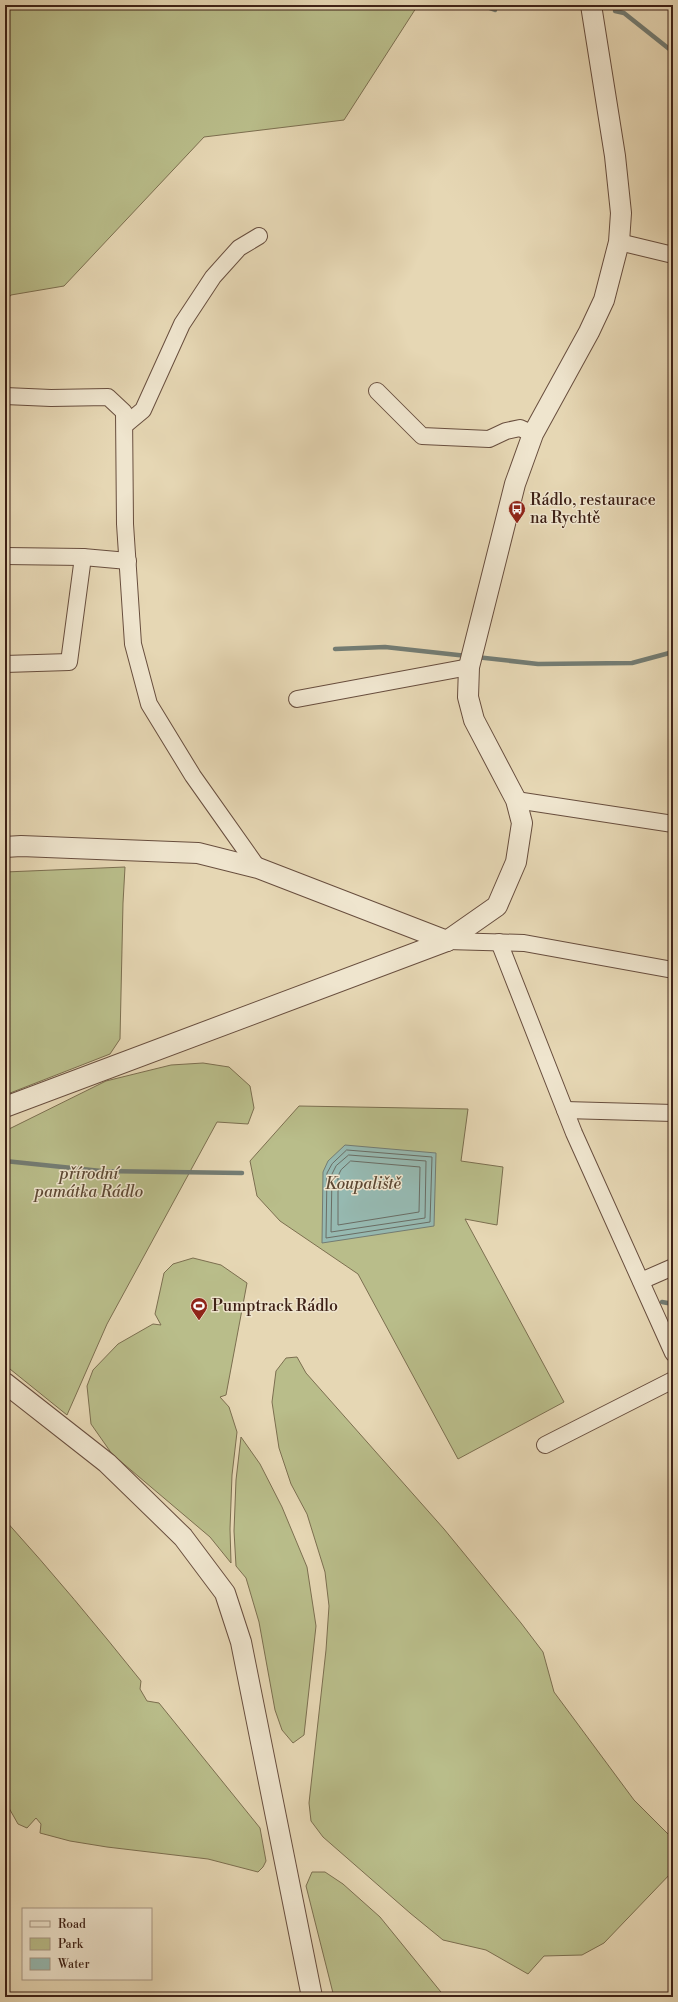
<svg xmlns="http://www.w3.org/2000/svg" width="678" height="2002" viewBox="0 0 678 2002" font-family="'Libre Bodoni',serif">
	<style>
		.green { fill: #b9bd8a; stroke: #7c6f50 }
		.water { fill: #96b9b1; stroke: #737c73 }
		.lines { fill: none; stroke-linecap: round; stroke-linejoin: round }
		.shore { stroke: #6a6d64; stroke-width: 1 }
		.stream { stroke: #737c73; stroke-width: 4.5 }
		.minor-casing { stroke: #684e3e; stroke-width: 18 }
		.tertiary-casing { stroke: #684e3e; stroke-width: 22 }
		.minor { stroke: #efe5ce; stroke-width: 16 }
		.tertiary { stroke: #efe5ce; stroke-width: 20 }
		.labels { text-anchor: middle; dominant-baseline: central; stroke-width: 3; stroke-linejoin: round; paint-order: stroke }
		.poi-label { font-size: 16px; fill: #3e2116; stroke: #efe5ce; text-anchor: start }
		.park-label { font-size: 16px; font-style: italic; fill: #5d4833; stroke: #efe5ce }
	</style>
	<rect width="100%" height="100%" fill="#e6d7b4"/>
	<filter id="stains"><feTurbulence type="fractalNoise" baseFrequency=".005" numOctaves="4"/><feColorMatrix values="0 0 0 0 .2 0 0 0 0 .09 0 0 0 0 .02 0 0 0 .5 -.17"/></filter>
	<radialGradient id="worn" r=".72"><stop offset=".6" stop-color="#630" stop-opacity="0"/><stop offset="1" stop-color="#630" stop-opacity=".3"/></radialGradient>
	<!-- green -->
	<g class="green">
		<path d="M5,5H418L344,120L204,137L64,286L11,295L5,302Z"/>
		<path d="M125,867L123,903L120,1039L110,1054L5,1095V872Z"/>
		<path d="M203,1063L229,1067L250,1086L254,1108L248,1124L217,1122L107,1324L67,1415L5,1365V1131L106,1081L171,1065Z"/>
		<path d="M299,1106L468,1109L461,1161L503,1167L497,1225L465,1219L564,1402L458,1459L358,1274L280,1221L257,1196L250,1161Z"/>
		<path d="M193,1258L221,1265L247,1283L226,1395L220,1397L229,1407L237,1432L232,1475L230,1529L231,1563L210,1537L112,1454L91,1424L87,1386L93,1370L118,1344L153,1324L161,1325L155,1314L164,1273L173,1264Z"/>
		<path d="M297,1357L306,1373L444,1529L521,1623L543,1652L554,1692L634,1800L673,1839V1871L604,1943L582,1955L544,1956L528,1974L486,1950L443,1940L410,1913L323,1837L311,1821L309,1803L326,1650L329,1606L325,1572L307,1514L291,1484L279,1448L272,1402L276,1371L286,1358Z"/>
		<path d="M241,1437L260,1464L282,1507L307,1567L316,1626L304,1735L293,1743L282,1730L275,1710L259,1622L246,1578L236,1566L234,1531L236,1480Z"/>
		<path d="M5,1520C52,1572 97,1626 141,1681L140,1689L147,1701L159,1703L260,1828L266,1861L263,1867L258,1872L208,1859L107,1847L70,1841L40,1833L41,1824L36,1818L27,1828L18,1824L5,1801Z"/>
		<path d="M312,1872H325L343,1884L380,1917L445,1997H334L306,1886Z"/>
	</g>
	<!-- water -->
	<path class="water" d="M345,1145L436,1153L434,1226L322,1243L323,1172L328,1161Z"/>
	<g class="lines">
		<!-- shore -->
		<g class="shore">
			<path d="M347,1150L432,1157L430,1222L326,1238L327,1173L332,1164Z"/>
			<path d="M349,1155L426,1161L425,1218L331,1232L332,1174L336,1166Z"/>
			<path d="M351,1161L420,1167L419,1212L338,1225V1176L341,1170Z"/>
		</g>
		<!-- stream -->
		<g class="stream">
			<path d="M481,5L495,10"/>
			<path d="M615,11L624,13L673,52"/>
			<path d="M335,649L385,647L467,656"/>
			<path d="M476,657L538,664L632,663L673,652"/>
			<path d="M5,1161L101,1171L242,1173"/>
			<path d="M662,1302L673,1304"/>
		</g>
		<defs>
			<g id="minor">
				<path d="M619,242L673,255"/>
				<path d="M377,391L422,436L489,439L506,431L520,428L533,434"/>
				<path d="M5,396L51,398L108,397L124,412L125,524L133,644L149,704L193,776L258,868"/>
				<path d="M125,425L143,410L182,324L213,277L239,248L259,236"/>
				<path d="M5,556L83,557L128,561"/>
				<path d="M5,664L69,662L83,557"/>
				<path d="M297,699L469,667"/>
				<path d="M516,800L673,824"/>
				<path d="M447,941L524,943L673,970"/>
				<path d="M499,942L574,1133L673,1353"/>
				<path d="M565,1110L673,1113"/>
				<path d="M641,1281L673,1267"/>
				<path d="M545,1445L673,1380"/>
			</g>
			<g id="tertiary">
				<path d="M5,847L21,846L198,853L258,868L447,941"/>
				<path d="M5,1107L447,941L497,906L516,862L522,823L516,800L474,720L468,697L469,667L515,484L533,434L589,332L604,300L619,242L621,213L615,156L591,5"/>
				<path d="M5,1383L107,1463L183,1537L225,1593L241,1642L312,1997"/>
			</g>
		</defs>
		<!-- minor casing -->
		<use href="#minor" class="minor-casing"/>
		<!-- tertiary casing -->
		<use href="#tertiary" class="tertiary-casing"/>
		<!-- minor -->
		<use href="#minor" class="minor"/>
		<!-- tertiary -->
		<use href="#tertiary" class="tertiary"/>
	</g>
	<!-- icons -->
	<defs>
		<symbol id="bus-pin" viewBox="-11 -11 22 30"><path d="M0 17L-7.5 6A9.5 9.5 0 1 1 7.5 6Z" fill="#8f2418" stroke="#efe5ce"/><path d="M-5-6H5V4H4V6H2V4H-2V6H-4V4H-5ZM-3.5-4V0h7V-4ZM-3.5 1.2v1.5H-2V1.2ZM2 1.2v1.5H3.5V1.2Z" fill="#fff"/></symbol>
		<symbol id="stadium-pin" viewBox="-11 -11 22 30"><path d="M0 17L-7.5 6A9.5 9.5 0 1 1 7.5 6Z" fill="#8f2418" stroke="#efe5ce"/><path d="M0-5a6.5 5 0 1 0 0 10a6.5 5 0 1 0 0-10ZM-3.5-1.8h7v3.6h-7Z" fill="#fff"/></symbol>
	</defs>
	<g fill-rule="evenodd">
		<use href="#bus-pin" x="507" y="499" width="20" height="27"/>
		<use href="#stadium-pin" x="189" y="1296" width="20" height="27"/>
	</g>
	<g class="labels">
		<!-- poi labels -->
		<g class="poi-label">
			<text x="530" y="500">Rádlo, restaurace<tspan x="530" dy="18">na Rychtě</tspan></text>
			<text x="212" y="1306">Pumptrack Rádlo</text>
		</g>
		<!-- park labels -->
		<g class="park-label">
			<text x="89" y="1174">přírodní<tspan x="89" dy="18">památka Rádlo</tspan></text>
			<text x="363" y="1184">Koupaliště</text>
		</g>
	</g>
	<!-- margin -->
	<rect width="678" height="2002" fill="none" stroke="#e6d7b4" stroke-width="20"/>
	<rect x="6" y="6" width="666" height="1990" fill="none" stroke="#3e2116" stroke-width="2"/>
	<rect x="10" y="10" width="658" height="1982" fill="none" stroke="#3e2116"/>
	<!-- legend -->
	<rect x="22" y="1908" width="130" height="72" fill="#efe5ce" stroke="#a89784"/>
	<rect x="30" y="1921" width="20" height="6" fill="#efe5ce" stroke="#a89784"/>
	<text x="58" y="1928" font-size="12" fill="#3e2116">Road</text>
	<rect x="30" y="1938" width="20" height="12" fill="#b9bd8a" stroke="#a89784"/>
	<text x="58" y="1948" font-size="12" fill="#3e2116">Park</text>
	<rect x="30" y="1958" width="20" height="12" fill="#96b9b1" stroke="#a89784"/>
	<text x="58" y="1968" font-size="12" fill="#3e2116">Water</text>
	<rect width="100%" height="100%" filter="url(#stains)"/>
	<rect width="100%" height="100%" fill="url(#worn)"/>
</svg>
